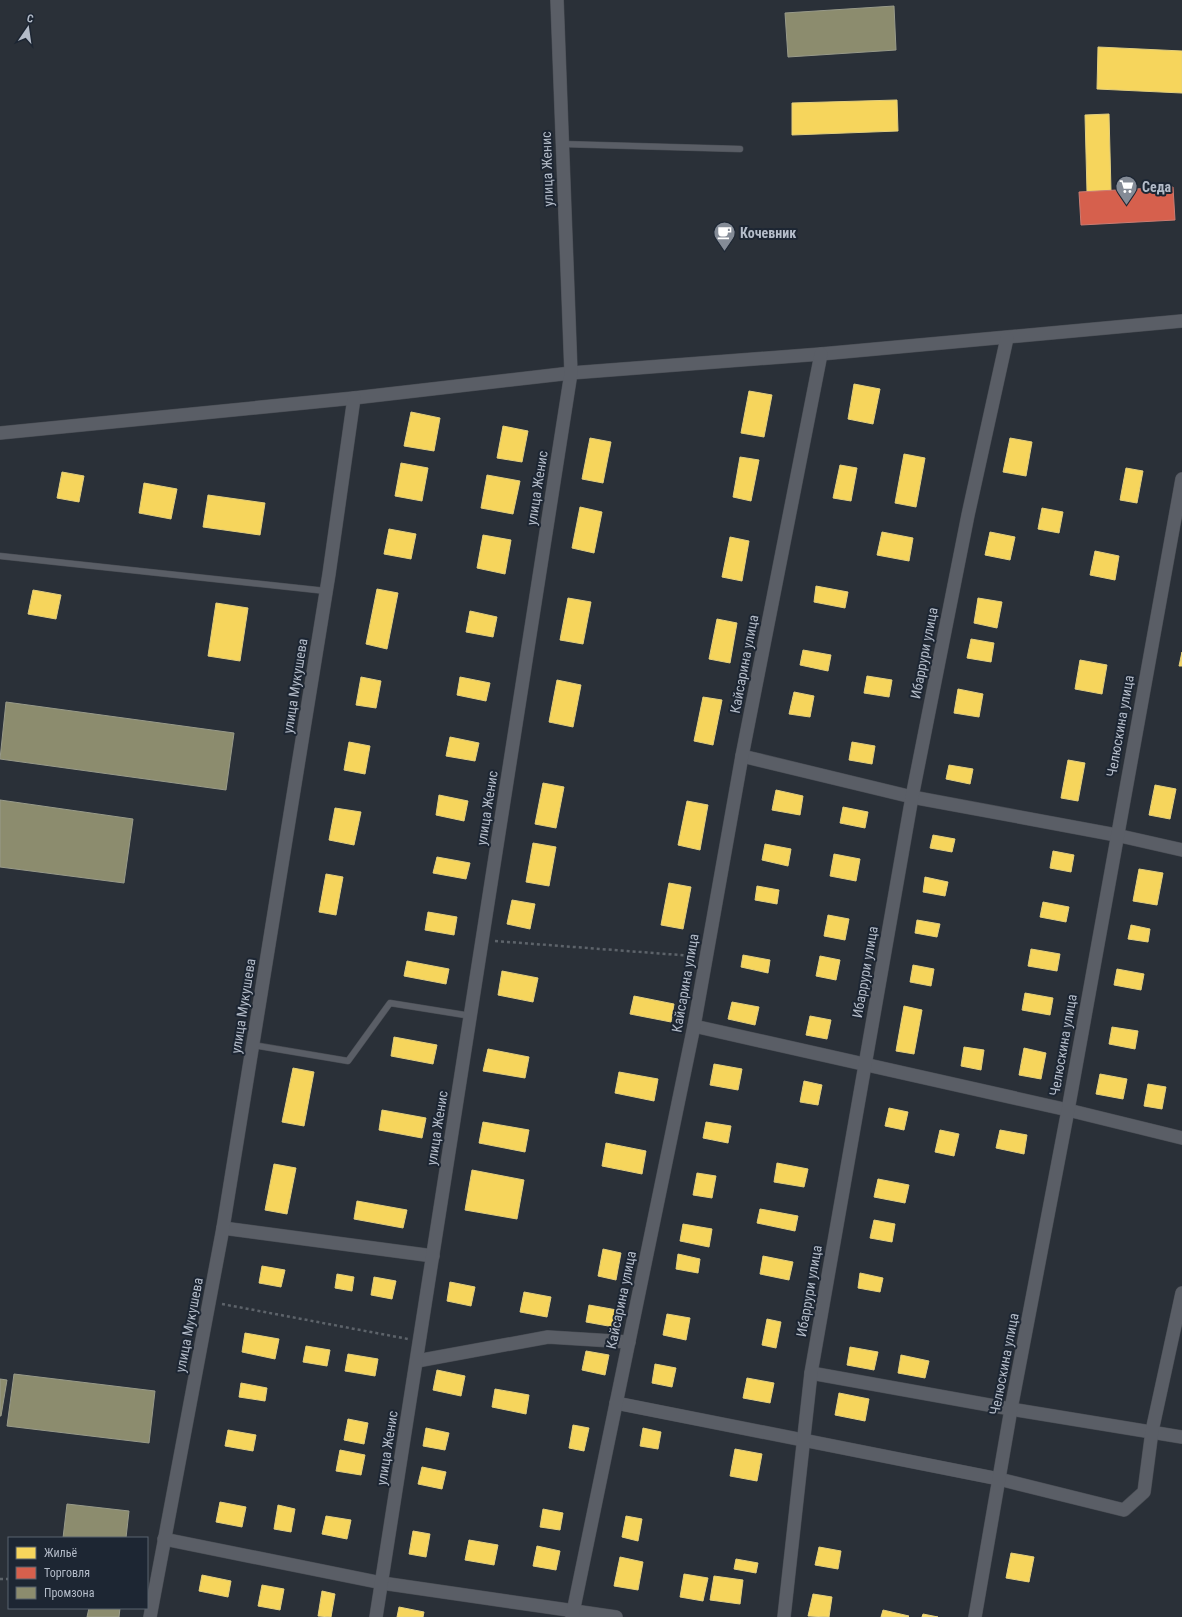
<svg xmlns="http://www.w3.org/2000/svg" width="1182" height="1617" viewBox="0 0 1182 1617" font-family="'Roboto Condensed',sans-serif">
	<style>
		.homes { fill: #f6d55c; stroke: #e2ce7d }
		.shops { fill: #d6604d; stroke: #cc7c72 }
		.industry { fill: #8c8c6e; stroke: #989a89 }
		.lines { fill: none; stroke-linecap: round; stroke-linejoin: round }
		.lane-casing { stroke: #484c53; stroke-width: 7 }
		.street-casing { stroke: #484c53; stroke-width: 14 }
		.path { stroke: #5d636a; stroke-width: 2.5; stroke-dasharray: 3 3; stroke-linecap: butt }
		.lane { stroke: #5a5e66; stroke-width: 6 }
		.street { stroke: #5a5e66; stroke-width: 13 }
		.labels { text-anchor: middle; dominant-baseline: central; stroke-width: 4; stroke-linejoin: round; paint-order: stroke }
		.street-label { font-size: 14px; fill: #b4bcc9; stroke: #1d2633 }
		.poi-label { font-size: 14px; font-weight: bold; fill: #b4bcc9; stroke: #1d2633; text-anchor: start }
	</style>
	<rect width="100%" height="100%" fill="#2a3038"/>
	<!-- homes -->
	<g class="homes">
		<path d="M1098,47L1182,51V93L1097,89Z"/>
		<path d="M897,100L898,131L792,135V103Z"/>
		<path d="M1109,114L1111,191L1087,192L1085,115Z"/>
		<path d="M854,384L880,389L873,424L848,419Z"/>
		<path d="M749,391L772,395L764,437L741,433Z"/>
		<path d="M411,412L440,418L434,451L404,446Z"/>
		<path d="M503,426L528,431L522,462L497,458Z"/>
		<path d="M590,438L611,442L603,483L582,479Z"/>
		<path d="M1010,438L1032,442L1026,476L1003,472Z"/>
		<path d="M904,454L925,458L916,507L895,503Z"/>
		<path d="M740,457L759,460L751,501L733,497Z"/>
		<path d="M401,463L428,468L422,501L395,496Z"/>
		<path d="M840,465L857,468L851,501L833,498Z"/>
		<path d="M1126,468L1143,471L1137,503L1120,500Z"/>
		<path d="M62,472L84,476L79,502L57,498Z"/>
		<path d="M487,475L520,481L513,514L481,508Z"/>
		<path d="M144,483L177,489L171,519L139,513Z"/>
		<path d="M208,495L265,503L260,535L203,527Z"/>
		<path d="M580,507L602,512L594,553L572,548Z"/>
		<path d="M1042,508L1063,512L1059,533L1038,529Z"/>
		<path d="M389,529L416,534L411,559L384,554Z"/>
		<path d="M882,532L913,538L909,561L877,555Z"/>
		<path d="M990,532L1015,537L1010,560L985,555Z"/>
		<path d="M483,535L511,540L505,574L477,568Z"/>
		<path d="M730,537L749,541L742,581L722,577Z"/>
		<path d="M1095,551L1119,556L1115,580L1090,575Z"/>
		<path d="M816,586L848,592L845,608L814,602Z"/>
		<path d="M377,589L398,593L387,649L366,644Z"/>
		<path d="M33,590L61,595L56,619L28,614Z"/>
		<path d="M568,598L591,602L583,644L560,640Z"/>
		<path d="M978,598L1002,602L997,628L974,623Z"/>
		<path d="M216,603L248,608L240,661L208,656Z"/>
		<path d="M470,611L497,617L493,637L466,632Z"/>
		<path d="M717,619L737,623L730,663L709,659Z"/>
		<path d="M971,639L994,643L991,662L967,658Z"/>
		<path d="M803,650L831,655L828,671L800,665Z"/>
		<path d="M1182,652V666H1179Z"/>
		<path d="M1080,660L1107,665L1102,694L1075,689Z"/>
		<path d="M867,676L892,680L889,697L864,693Z"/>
		<path d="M361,677L381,681L376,708L356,705Z"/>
		<path d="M460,677L490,683L486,701L457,695Z"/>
		<path d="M557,680L581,685L573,727L549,722Z"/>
		<path d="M958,689L983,694L979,717L954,713Z"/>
		<path d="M794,692L814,696L810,717L789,714Z"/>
		<path d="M703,697L722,700L713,745L694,741Z"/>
		<path d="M450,737L479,743L475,761L446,756Z"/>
		<path d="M349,742L370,746L365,774L344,770Z"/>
		<path d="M852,742L875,746L872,764L849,760Z"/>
		<path d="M1068,760L1085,763L1078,801L1061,798Z"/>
		<path d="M949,765L973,769L970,784L946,779Z"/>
		<path d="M543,783L564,787L556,828L535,824Z"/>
		<path d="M1155,785L1176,789L1170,819L1149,815Z"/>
		<path d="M776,790L803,796L800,815L772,810Z"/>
		<path d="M439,795L468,801L464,821L436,815Z"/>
		<path d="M687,801L708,805L700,850L678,845Z"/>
		<path d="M843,807L868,812L865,828L840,823Z"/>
		<path d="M335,808L361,812L354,845L329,840Z"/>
		<path d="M933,835L955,839L952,852L930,848Z"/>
		<path d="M533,843L556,847L549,886L526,882Z"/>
		<path d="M765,844L791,849L788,866L762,860Z"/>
		<path d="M1053,851L1074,855L1071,872L1050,868Z"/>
		<path d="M834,854L860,859L856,881L830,876Z"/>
		<path d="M437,857L470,863L466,879L433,873Z"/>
		<path d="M1139,869L1163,873L1157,905L1133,901Z"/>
		<path d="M326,874L343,877L336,915L319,912Z"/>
		<path d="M925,877L948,882L945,896L923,892Z"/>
		<path d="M669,883L691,887L683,929L661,925Z"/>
		<path d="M757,886L779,890L777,904L755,900Z"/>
		<path d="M512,900L535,904L530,929L507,924Z"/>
		<path d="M1043,902L1069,907L1066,922L1040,917Z"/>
		<path d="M428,912L457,917L454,935L425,930Z"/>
		<path d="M828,915L849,919L845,940L824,936Z"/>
		<path d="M917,920L940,924L937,937L915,933Z"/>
		<path d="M1131,925L1150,929L1148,942L1128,939Z"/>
		<path d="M1031,949L1060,954L1057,971L1028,966Z"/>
		<path d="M743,955L770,960L768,973L741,967Z"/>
		<path d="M820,956L840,960L836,980L816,976Z"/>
		<path d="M407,961L449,969L446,984L404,976Z"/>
		<path d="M913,965L934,969L931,986L910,982Z"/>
		<path d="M1117,969L1144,974L1141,990L1114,985Z"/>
		<path d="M502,971L538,978L533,1002L498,995Z"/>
		<path d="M1025,993L1053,998L1050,1015L1022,1010Z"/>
		<path d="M634,996L674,1004L671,1022L630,1014Z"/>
		<path d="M732,1002L759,1007L755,1025L728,1019Z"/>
		<path d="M904,1006L922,1010L914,1054L896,1051Z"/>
		<path d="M810,1016L831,1020L827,1039L806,1035Z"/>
		<path d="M1112,1027L1138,1031L1135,1049L1109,1044Z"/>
		<path d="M394,1037L437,1045L433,1064L391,1056Z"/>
		<path d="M964,1047L984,1050L981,1070L961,1066Z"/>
		<path d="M1024,1048L1046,1053L1041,1079L1019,1075Z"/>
		<path d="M488,1049L529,1057L525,1078L483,1071Z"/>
		<path d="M714,1064L742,1069L738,1090L710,1085Z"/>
		<path d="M293,1068L314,1072L304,1126L282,1122Z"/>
		<path d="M619,1072L658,1079L654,1101L615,1093Z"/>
		<path d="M1100,1074L1127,1079L1123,1099L1096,1094Z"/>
		<path d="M804,1081L822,1085L818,1105L800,1102Z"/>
		<path d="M1148,1084L1166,1087L1162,1109L1144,1106Z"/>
		<path d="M889,1108L908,1112L904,1130L885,1126Z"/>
		<path d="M382,1110L426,1118L422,1138L379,1130Z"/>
		<path d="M483,1122L529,1130L525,1152L479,1143Z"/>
		<path d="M706,1122L731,1126L728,1143L703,1138Z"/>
		<path d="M940,1130L959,1134L954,1156L935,1152Z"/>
		<path d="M1000,1130L1027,1135L1024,1154L996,1148Z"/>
		<path d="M606,1143L646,1151L642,1174L602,1166Z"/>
		<path d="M777,1163L808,1169L804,1187L774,1182Z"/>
		<path d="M274,1164L296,1168L287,1214L265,1210Z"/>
		<path d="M472,1170L524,1180L517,1219L465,1210Z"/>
		<path d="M697,1173L716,1176L712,1198L693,1195Z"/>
		<path d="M878,1179L909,1185L905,1203L874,1197Z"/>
		<path d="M357,1201L407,1210L403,1228L354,1219Z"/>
		<path d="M760,1209L798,1216L795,1231L757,1223Z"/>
		<path d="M874,1220L895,1224L892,1242L870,1238Z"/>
		<path d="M683,1224L712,1229L709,1247L680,1241Z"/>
		<path d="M603,1249L621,1253L616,1280L598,1276Z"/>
		<path d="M678,1254L700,1259L698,1273L676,1269Z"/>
		<path d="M763,1256L793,1262L789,1280L760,1274Z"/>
		<path d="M262,1266L285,1270L281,1287L259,1283Z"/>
		<path d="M860,1273L883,1278L880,1292L858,1288Z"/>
		<path d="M337,1274L354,1277L352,1291L335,1288Z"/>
		<path d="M374,1277L396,1281L392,1299L371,1295Z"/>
		<path d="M450,1282L475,1287L471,1306L447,1301Z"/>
		<path d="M524,1292L551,1297L547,1317L520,1312Z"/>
		<path d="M589,1305L617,1310L614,1327L586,1322Z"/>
		<path d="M667,1314L690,1318L686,1340L663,1335Z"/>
		<path d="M767,1319L781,1322L776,1348L762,1345Z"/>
		<path d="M245,1333L279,1339L275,1359L242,1352Z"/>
		<path d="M306,1346L330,1350L327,1366L303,1362Z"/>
		<path d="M850,1347L878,1352L874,1370L847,1365Z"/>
		<path d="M586,1351L609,1355L605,1375L582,1370Z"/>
		<path d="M348,1354L378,1359L375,1376L345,1371Z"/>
		<path d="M901,1355L929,1361L925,1378L898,1373Z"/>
		<path d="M655,1364L676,1368L672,1387L652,1383Z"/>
		<path d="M437,1370L465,1376L461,1396L433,1390Z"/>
		<path d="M747,1378L774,1383L770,1403L743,1398Z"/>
		<path d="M241,1383L267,1388L265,1401L239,1397Z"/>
		<path d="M495,1389L529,1395L526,1414L492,1407Z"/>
		<path d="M839,1393L869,1399L865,1421L835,1415Z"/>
		<path d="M348,1419L368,1423L364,1444L344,1440Z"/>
		<path d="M573,1425L589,1428L584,1451L569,1448Z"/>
		<path d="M426,1428L449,1433L445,1450L423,1446Z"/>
		<path d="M643,1428L661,1432L658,1449L640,1446Z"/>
		<path d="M228,1430L256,1435L253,1451L225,1446Z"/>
		<path d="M735,1449L762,1454L757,1481L730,1476Z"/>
		<path d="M340,1450L365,1455L361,1475L336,1471Z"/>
		<path d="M422,1467L446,1472L442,1489L418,1484Z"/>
		<path d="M220,1502L246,1507L242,1527L216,1522Z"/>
		<path d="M278,1505L295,1509L291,1532L274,1529Z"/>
		<path d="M543,1509L563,1513L560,1530L540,1527Z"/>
		<path d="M326,1516L351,1520L347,1539L322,1534Z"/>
		<path d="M626,1516L642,1519L638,1541L622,1537Z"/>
		<path d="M413,1531L430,1534L426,1557L409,1554Z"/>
		<path d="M469,1540L498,1545L494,1565L465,1560Z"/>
		<path d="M537,1546L560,1551L556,1570L533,1566Z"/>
		<path d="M819,1547L841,1551L838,1569L815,1565Z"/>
		<path d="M1011,1553L1034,1557L1029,1582L1006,1578Z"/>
		<path d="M620,1557L643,1562L638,1590L614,1586Z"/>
		<path d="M736,1559L758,1563L756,1573L734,1569Z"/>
		<path d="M684,1574L708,1578L703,1601L680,1597Z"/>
		<path d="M202,1575L231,1581L228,1597L199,1591Z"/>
		<path d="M714,1576L743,1580L740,1604L710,1600Z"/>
		<path d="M262,1585L284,1589L280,1610L258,1606Z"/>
		<path d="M322,1591L335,1594L331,1617L318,1616Z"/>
		<path d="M813,1594L832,1597L829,1617L808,1616Z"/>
		<path d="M399,1607L424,1612L423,1617H397Z"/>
		<path d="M883,1610L909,1616L908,1617H881Z"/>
		<path d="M923,1614L938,1617H922Z"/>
	</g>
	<!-- shops -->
	<path class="shops" d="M1173,187L1175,220L1081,225L1079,192Z"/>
	<!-- industry -->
	<g class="industry">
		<path d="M894,6L896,50L788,57L785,13Z"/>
		<path d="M6,702L234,733L226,790L0,759Z"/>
		<path d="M0,800L133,819L124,883L0,867Z"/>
		<path d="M14,1374L155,1391L149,1443L7,1426Z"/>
		<path d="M0,1379L7,1380L1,1416H0Z"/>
		<path d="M67,1504L129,1511L126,1538H63Z"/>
		<path d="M89,1608H120L119,1617H87Z"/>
	</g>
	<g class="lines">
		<defs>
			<g id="lane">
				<path d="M562,144L740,149"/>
				<path d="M0,556L326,591"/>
				<path d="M253,1045L348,1061L390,1003L471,1016"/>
			</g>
			<g id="street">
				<path d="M0,433L354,398L571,373L821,354L1182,321"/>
				<path d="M742,756L912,797L1116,835L1182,850"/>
				<path d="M694,1026L1068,1110L1182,1138"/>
				<path d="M223,1228L433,1256"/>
				<path d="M417,1361L548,1337L629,1342"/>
				<path d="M811,1373L1011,1409L1182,1437"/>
				<path d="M616,1403L999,1479L1124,1510L1144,1492L1152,1431L1182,1293"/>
				<path d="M164,1539L382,1583L616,1617"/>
				<path d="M150,1617L223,1228L329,574L354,398"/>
				<path d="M376,1617L571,373L557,0"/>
				<path d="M572,1617L694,1026L742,756L821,354"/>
				<path d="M784,1617L811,1373L912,797L968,515L1007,338"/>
				<path d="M975,1617L1011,1409L1068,1110L1182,479"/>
			</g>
		</defs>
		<!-- lane casing -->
		<use href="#lane" class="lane-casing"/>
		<!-- street casing -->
		<use href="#street" class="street-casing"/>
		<!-- path -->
		<g class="path">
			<path d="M495,941L693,956"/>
			<path d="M222,1304L408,1339"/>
			<path d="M0,1579H9"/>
		</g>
		<!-- lane -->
		<use href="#lane" class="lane"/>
		<!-- street -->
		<use href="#street" class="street"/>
	</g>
	<!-- icons -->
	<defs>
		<symbol id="supermarket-pin" viewBox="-11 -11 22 30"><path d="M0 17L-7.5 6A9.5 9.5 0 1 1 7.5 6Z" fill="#848b96" stroke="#1d2633"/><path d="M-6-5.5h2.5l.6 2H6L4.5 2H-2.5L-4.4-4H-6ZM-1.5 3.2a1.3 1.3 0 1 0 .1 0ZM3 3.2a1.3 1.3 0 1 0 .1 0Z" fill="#fff"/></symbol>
		<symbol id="cafe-pin" viewBox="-11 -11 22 30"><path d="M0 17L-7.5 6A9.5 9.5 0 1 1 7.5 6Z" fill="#848b96" stroke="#1d2633"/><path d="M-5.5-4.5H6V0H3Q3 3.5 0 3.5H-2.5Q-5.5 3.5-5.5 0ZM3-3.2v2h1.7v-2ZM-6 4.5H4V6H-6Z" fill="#fff"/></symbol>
	</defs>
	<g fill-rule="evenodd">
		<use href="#supermarket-pin" x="1114" y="174" width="25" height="34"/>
		<use href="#cafe-pin" x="712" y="220" width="25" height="34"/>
	</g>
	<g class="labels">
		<!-- street labels -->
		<g class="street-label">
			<text transform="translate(547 169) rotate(-92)">улица Женис</text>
			<text transform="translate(537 488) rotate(-81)">улица Женис</text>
			<text transform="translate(924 653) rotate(-79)">Ибаррури улица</text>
			<text transform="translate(744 664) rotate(-79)">Кайсарина улица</text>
			<text transform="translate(295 686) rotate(-81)">улица Мукушева</text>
			<text transform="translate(1120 726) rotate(-80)">Челюскина улица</text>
			<text transform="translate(487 808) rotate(-81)">улица Женис</text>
			<text transform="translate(865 972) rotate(-80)">Ибаррури улица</text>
			<text transform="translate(685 983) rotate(-80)">Кайсарина улица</text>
			<text transform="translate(243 1006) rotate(-81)">улица Мукушева</text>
			<text transform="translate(1063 1045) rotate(-80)">Челюскина улица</text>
			<text transform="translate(437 1128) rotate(-81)">улица Женис</text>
			<text transform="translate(809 1291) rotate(-80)">Ибаррури улица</text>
			<text transform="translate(621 1300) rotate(-78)">Кайсарина улица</text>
			<text transform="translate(189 1325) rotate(-79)">улица Мукушева</text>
			<text transform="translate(1004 1364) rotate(-79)">Челюскина улица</text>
			<text transform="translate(387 1448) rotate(-81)">улица Женис</text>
		</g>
		<!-- poi labels -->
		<g class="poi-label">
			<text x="1142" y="187">Седа</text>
			<text x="740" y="233">Кочевник</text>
		</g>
	</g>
	<!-- legend -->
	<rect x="8" y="1537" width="140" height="72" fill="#1d2633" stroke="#59626f"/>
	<rect x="16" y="1547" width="20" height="12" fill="#f6d55c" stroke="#59626f"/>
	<text x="44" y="1557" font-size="12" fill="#b4bcc9">Жильё</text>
	<rect x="16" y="1567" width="20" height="12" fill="#d6604d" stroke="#59626f"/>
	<text x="44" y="1577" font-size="12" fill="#b4bcc9">Торговля</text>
	<rect x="16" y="1587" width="20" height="12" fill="#8c8c6e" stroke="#59626f"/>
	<text x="44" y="1597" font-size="12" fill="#b4bcc9">Промзона</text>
	<!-- north arrow -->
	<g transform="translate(28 28) rotate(13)" stroke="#1d2633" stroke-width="3" paint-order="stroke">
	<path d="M0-3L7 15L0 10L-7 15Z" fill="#b4bcc9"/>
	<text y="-6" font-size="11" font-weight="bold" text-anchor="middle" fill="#b4bcc9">С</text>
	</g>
</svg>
